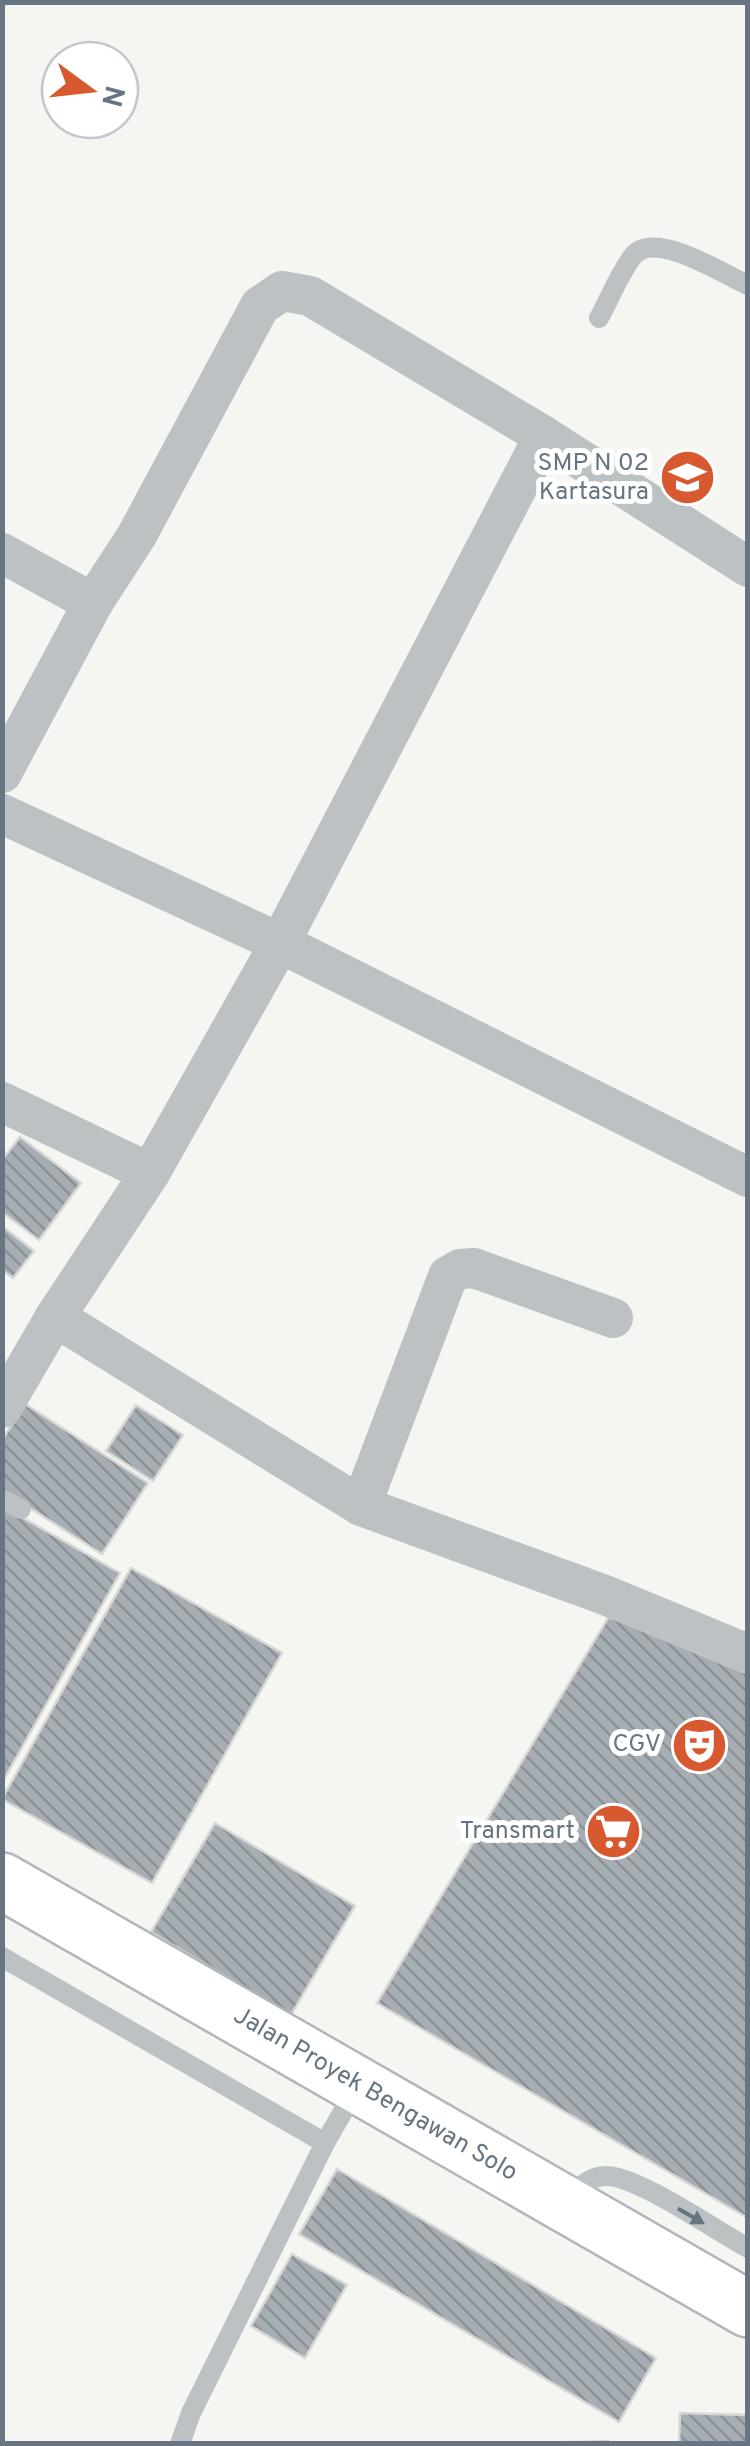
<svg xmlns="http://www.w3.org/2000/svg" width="750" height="2446" viewBox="0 0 750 2446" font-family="Overpass,sans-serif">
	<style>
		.building { fill: url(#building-back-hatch); stroke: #d7d7d5; stroke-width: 2.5 }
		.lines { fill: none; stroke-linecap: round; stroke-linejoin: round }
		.secondary-casing { stroke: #b1b6ba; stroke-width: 60 }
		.lane { stroke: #bcc1c4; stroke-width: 20 }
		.street { stroke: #bcc1c4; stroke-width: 40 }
		.secondary { stroke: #fff; stroke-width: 55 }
		.oneway { fill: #667581 }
		.labels { text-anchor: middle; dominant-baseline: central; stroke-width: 10; stroke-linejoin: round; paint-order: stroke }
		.poi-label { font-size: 25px; fill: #667581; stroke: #fff; text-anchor: end }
		.street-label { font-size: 25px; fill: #667581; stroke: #fff }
	</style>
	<defs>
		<pattern id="building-back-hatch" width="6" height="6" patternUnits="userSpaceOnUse" patternTransform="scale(2.5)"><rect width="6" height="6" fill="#a6aeb3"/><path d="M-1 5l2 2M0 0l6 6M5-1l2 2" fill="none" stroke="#8b9297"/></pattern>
	</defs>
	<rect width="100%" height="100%" fill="#f5f5f2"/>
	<!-- building -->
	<g class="building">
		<path d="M20,1137L81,1183L39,1240L2,1212V1160Z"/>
		<path d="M2,1226L34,1251L13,1278L2,1270Z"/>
		<path d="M25,1404L148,1483L102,1554L2,1490V1440Z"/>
		<path d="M136,1405L183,1435L153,1481L106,1451Z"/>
		<path d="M2,1506L120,1573L2,1783Z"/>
		<path d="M131,1568L282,1653L152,1883L2,1799Z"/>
		<path d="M614,1608L748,1662V2218L377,2003Z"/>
		<path d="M215,1823L355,1906L291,2015L151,1932Z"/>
		<path d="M337,2169L656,2358L619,2422L299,2234Z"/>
		<path d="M292,2254L347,2285L305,2358L251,2326Z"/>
		<path d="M680,2413L748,2415V2444H679Z"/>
		<path d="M608,2441V2444H503Z"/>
	</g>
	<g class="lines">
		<defs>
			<path id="secondary" d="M2,1881L748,2309"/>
		</defs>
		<!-- secondary casing -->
		<use href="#secondary" class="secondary-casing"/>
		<!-- lane -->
		<g class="lane">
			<path d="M599,318C610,298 619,274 633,256C654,229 723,274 748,285"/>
			<path d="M2,1499L21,1509"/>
			<path d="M2,1957L325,2143"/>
			<path d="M566,2199C578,2189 589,2176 606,2176C636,2175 718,2232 748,2248"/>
			<path d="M180,2444L191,2413L325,2143L357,2087"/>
		</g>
		<!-- street -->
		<g class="street">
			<path d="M544,436L280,943L748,1177"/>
			<path d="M2,553L93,603L137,535L260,306L282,291L310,296L544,436L748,567"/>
			<path d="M2,773L93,603"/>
			<path d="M2,814L280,943L150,1173"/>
			<path d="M2,1102L150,1173L55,1317L2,1408"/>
			<path d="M55,1317L361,1506L448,1276L460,1269L474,1268L613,1318"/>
			<path d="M361,1506L605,1595L748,1654"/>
		</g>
		<!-- secondary -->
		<use href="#secondary" class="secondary"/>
	</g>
	<!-- one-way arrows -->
	<defs><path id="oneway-solid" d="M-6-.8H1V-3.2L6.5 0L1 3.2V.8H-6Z" transform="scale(2.5)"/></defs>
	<use class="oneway" href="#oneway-solid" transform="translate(691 2216) rotate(30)"/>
	<!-- icons -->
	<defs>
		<symbol id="school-disc" viewBox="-11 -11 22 22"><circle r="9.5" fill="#d85930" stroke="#fff"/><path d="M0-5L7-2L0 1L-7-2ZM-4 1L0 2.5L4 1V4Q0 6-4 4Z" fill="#fff"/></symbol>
		<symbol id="theatre-disc" viewBox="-11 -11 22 22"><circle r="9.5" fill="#d85930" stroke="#fff"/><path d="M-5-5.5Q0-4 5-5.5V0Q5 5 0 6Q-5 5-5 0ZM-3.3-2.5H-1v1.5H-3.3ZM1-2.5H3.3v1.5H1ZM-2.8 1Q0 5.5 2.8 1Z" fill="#fff"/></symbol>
		<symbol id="supermarket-disc" viewBox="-11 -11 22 22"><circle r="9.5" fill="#d85930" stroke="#fff"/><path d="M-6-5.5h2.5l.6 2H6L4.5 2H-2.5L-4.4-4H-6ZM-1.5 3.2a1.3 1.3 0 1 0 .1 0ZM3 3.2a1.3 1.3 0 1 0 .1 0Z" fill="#fff"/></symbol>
	</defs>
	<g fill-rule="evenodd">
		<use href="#school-disc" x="656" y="446" width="63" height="63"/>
		<use href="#theatre-disc" x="668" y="1714" width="63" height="63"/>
		<use href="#supermarket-disc" x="582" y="1800" width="63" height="63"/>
	</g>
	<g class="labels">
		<!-- poi labels -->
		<g class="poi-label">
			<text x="649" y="464">SMP N 02<tspan x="649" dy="29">Kartasura</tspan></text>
			<text x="661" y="1745">CGV</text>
			<text x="575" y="1832">Transmart</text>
		</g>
		<!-- street labels -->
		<g class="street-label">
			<text transform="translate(375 2095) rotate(30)">Jalan Proyek Bengawan Solo</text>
		</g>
	</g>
	<!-- border -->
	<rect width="750" height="2446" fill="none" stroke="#667581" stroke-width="10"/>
	<!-- north arrow -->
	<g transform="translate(90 90) rotate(105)"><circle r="48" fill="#ffffff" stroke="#c2c8cd" stroke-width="2.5"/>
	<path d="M0-8L18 38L0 25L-18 38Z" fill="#d85930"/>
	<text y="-15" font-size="28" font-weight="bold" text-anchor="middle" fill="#667581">N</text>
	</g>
</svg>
